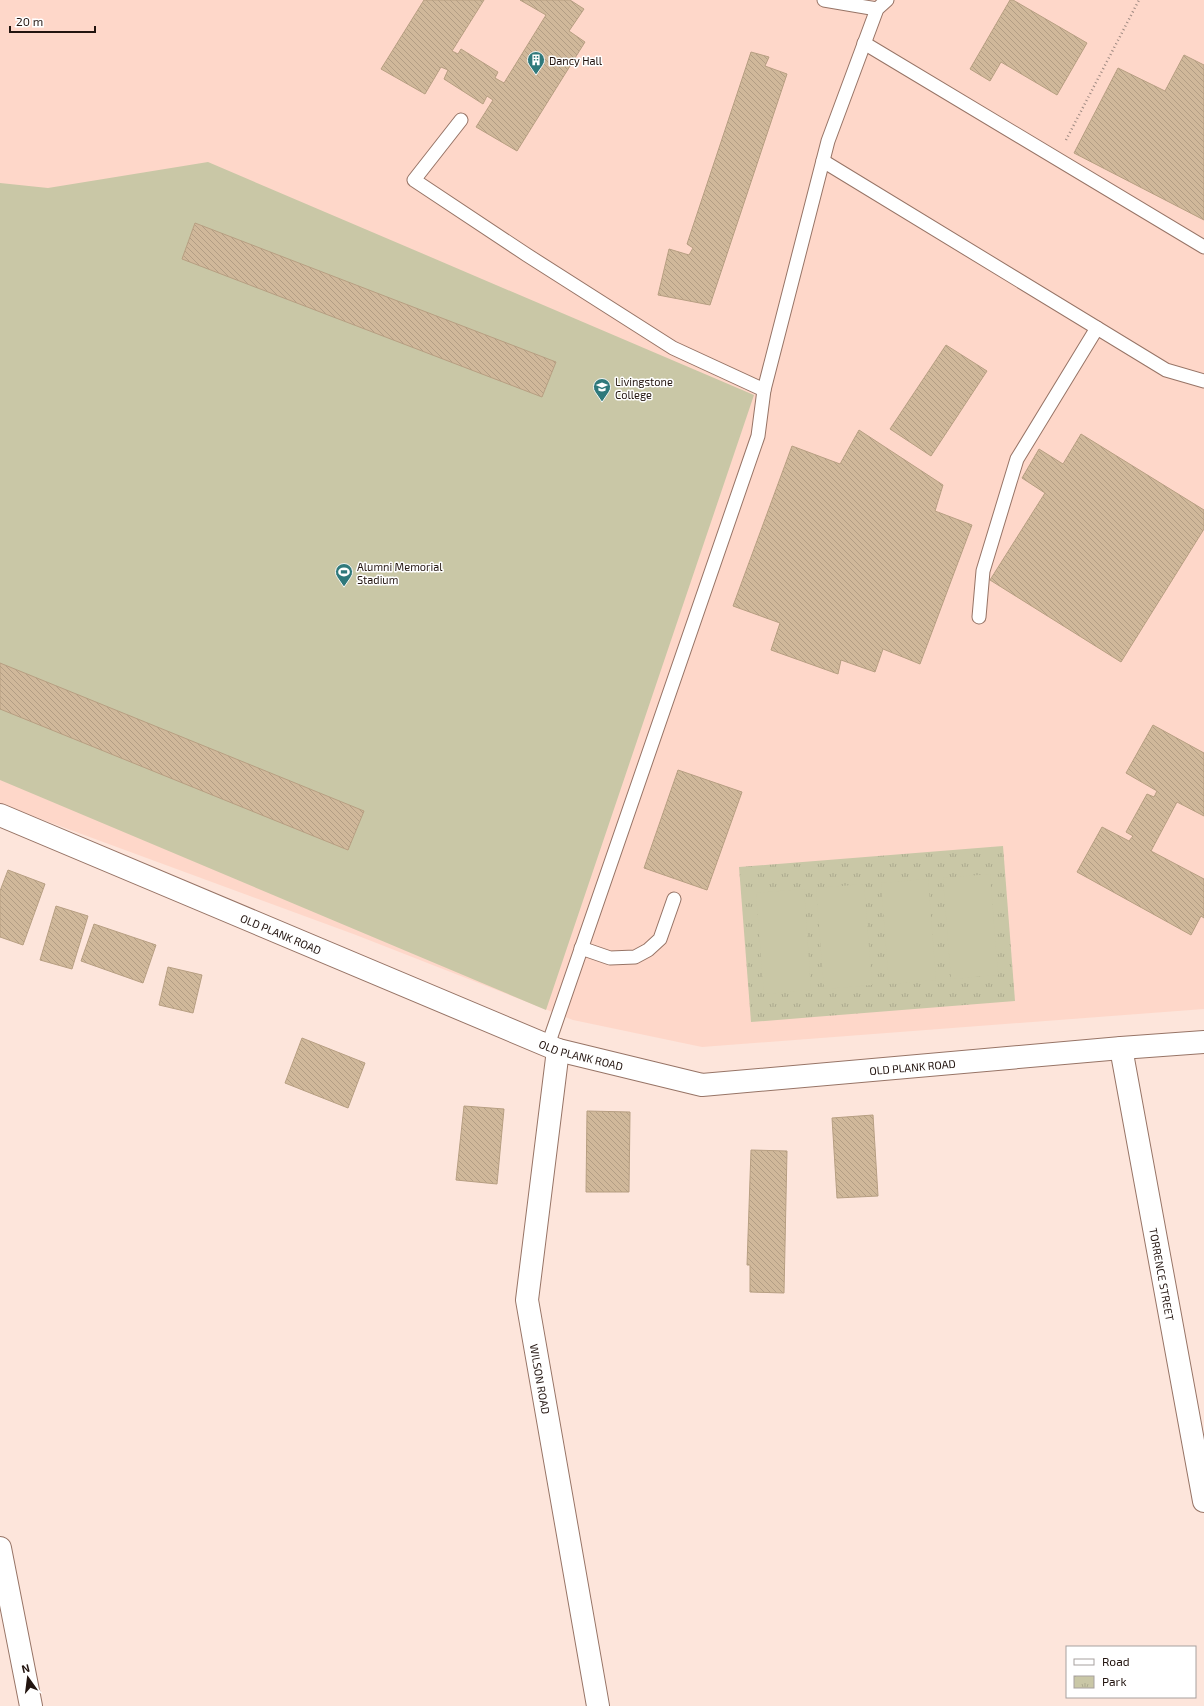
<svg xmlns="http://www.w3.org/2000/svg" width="1204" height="1706" viewBox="0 0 1204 1706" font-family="'Exo 2',sans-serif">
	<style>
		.built { fill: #fed7c9 }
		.park { fill: url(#park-tufts) }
		.pitch { fill: #c9c7a6 }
		.building { fill: url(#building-back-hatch); stroke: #b79f82 }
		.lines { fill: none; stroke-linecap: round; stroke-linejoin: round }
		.lane-casing { stroke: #977466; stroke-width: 15 }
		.street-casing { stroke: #977466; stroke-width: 24 }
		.path { stroke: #9d8981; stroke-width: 2.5; stroke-dasharray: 1 3; stroke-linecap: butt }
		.lane { stroke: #fff; stroke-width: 13 }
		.street { stroke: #fff; stroke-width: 22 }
		.labels { text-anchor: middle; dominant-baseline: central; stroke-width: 3; stroke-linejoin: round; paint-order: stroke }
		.poi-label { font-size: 11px; fill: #22140f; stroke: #fff; text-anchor: start }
		.street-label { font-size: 11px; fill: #22140f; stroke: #fff }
	</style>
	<defs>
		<pattern id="park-tufts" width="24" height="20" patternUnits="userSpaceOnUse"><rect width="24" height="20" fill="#c9c7a6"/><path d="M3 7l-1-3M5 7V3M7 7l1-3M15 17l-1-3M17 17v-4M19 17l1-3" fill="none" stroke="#acaa8e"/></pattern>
		<pattern id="building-back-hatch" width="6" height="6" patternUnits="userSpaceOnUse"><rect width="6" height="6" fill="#d0b89a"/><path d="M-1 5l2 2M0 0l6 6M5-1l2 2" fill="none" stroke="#b29d84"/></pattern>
	</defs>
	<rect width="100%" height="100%" fill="#fde5db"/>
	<!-- built -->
	<path class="built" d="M0,0H1204V1009L702,1047L573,1020L356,935L0,804Z"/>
	<!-- park -->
	<path class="park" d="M1003,846L1015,1001L751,1022L739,867Z"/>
	<!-- pitch -->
	<g class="pitch">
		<path d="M208,162L754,395L546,1010L0,780V183L48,188Z"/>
		<path d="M990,874L998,975L951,979L943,878Z"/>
		<path d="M928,879L936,980L889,984L881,883Z"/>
		<path d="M864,884L872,985L824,989L816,888Z"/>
		<path d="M804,889L811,990L764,994L756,893Z"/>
	</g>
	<!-- building -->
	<g class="building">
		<path d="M424,0H484L452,51L458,54L461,49L498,72L495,78L504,83L546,15L520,0H570L584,9L569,31L585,42L517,151L476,127L493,100L487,96L483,104L444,79L448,70L441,67L425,94L381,69Z"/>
		<path d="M1010,0H1013L1087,43L1057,95L1001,62L990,81L970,69Z"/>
		<path d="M751,52L769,57L765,66L787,74L710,305L658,295L669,249L689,255L693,248L687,244Z"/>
		<path d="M1184,55L1204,65V220L1074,153L1118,68L1165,91Z"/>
		<path d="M195,223L556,362L542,397L182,259Z"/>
		<path d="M946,345L987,371L931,456L890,429Z"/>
		<path d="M859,430L943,485L935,511L972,525L920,664L883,649L875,672L841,660L838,674L771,650L780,623L733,606L792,446L840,464Z"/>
		<path d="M1081,434L1204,510V529L1121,662L990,580L1045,493L1022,478L1039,449L1063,464Z"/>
		<path d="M0,663L364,811L348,850L0,709Z"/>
		<path d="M1153,725L1204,753V816L1177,802L1151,851L1204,879V918L1201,916L1191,935L1077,872L1102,827L1129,841L1133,836L1126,832L1147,794L1154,797L1157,791L1126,773Z"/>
		<path d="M678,770L742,792L707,890L644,868Z"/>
		<path d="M8,870L45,884L23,945L0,937V891Z"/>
		<path d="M56,906L88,916L72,969L40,960Z"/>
		<path d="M94,924L156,945L143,983L81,961Z"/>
		<path d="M168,967L202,975L193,1013L159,1005Z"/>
		<path d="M302,1038L365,1063L348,1108L285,1083Z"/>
		<path d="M464,1106L504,1109L497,1184L456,1180Z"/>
		<path d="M587,1111L630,1112L629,1192H586Z"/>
		<path d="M873,1115L878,1196L837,1198L832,1118Z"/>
		<path d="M751,1150L787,1151L784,1293L750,1292V1265H747Z"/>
	</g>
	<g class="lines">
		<defs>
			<g id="lane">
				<path d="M824,0L877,9"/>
				<path d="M864,43L1204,247"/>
				<path d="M461,120L414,180L527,255L673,348L764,390"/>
				<path d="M823,161L1166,370L1204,381"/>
				<path d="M979,617L983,571L1017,459L1097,328"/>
				<path d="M581,948L610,958L635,957L648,950L660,939L674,899"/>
				<path d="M548,1045L758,436L764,390L828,141L877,9L887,0"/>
			</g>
			<g id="street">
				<path id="s1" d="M0,815L558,1050L702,1085L1121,1048L1204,1042"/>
				<path id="s2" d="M1121,1048L1204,1501"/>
				<path id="s3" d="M558,1050L527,1300L598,1706"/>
				<path d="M0,1548L31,1706"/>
			</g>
		</defs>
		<!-- lane casing -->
		<use href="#lane" class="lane-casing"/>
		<!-- street casing -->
		<use href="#street" class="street-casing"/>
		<!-- path -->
		<path class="path" d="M1066,140L1139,0"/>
		<!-- lane -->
		<use href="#lane" class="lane"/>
		<!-- street -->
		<use href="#street" class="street"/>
	</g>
	<!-- icons -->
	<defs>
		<symbol id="building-pin" viewBox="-11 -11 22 30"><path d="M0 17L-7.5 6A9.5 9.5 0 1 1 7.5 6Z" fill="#2f797b" stroke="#fff"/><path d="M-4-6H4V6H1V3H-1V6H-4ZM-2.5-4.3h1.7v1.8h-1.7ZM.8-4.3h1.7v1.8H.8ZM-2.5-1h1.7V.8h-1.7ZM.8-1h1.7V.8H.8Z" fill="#fff"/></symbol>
		<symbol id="university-pin" viewBox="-11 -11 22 30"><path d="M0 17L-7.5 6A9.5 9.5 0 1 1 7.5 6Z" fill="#2f797b" stroke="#fff"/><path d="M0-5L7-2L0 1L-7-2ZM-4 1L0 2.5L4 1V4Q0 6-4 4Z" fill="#fff"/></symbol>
		<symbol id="stadium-pin" viewBox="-11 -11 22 30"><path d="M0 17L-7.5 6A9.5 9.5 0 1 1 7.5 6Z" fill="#2f797b" stroke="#fff"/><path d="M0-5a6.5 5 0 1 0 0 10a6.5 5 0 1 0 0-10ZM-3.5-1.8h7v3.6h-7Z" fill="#fff"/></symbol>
	</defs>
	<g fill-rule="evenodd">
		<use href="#building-pin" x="526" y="50" width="20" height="27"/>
		<use href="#university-pin" x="592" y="377" width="20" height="27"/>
		<use href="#stadium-pin" x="334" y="562" width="20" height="27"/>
	</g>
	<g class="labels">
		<!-- poi labels -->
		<g class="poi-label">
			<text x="549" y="60">Dancy Hall</text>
			<text x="615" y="381">Livingstone<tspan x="615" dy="13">College</tspan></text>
			<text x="357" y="566">Alumni Memorial<tspan x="357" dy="13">Stadium</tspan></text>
		</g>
		<!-- street labels -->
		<g class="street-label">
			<text stroke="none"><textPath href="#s1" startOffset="305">OLD PLANK ROAD</textPath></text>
			<text stroke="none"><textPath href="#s1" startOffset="629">OLD PLANK ROAD</textPath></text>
			<text stroke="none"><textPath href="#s1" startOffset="965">OLD PLANK ROAD</textPath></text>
			<text stroke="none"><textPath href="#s2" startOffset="230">TORRENCE STREET</textPath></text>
			<text stroke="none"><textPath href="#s3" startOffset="332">WILSON ROAD</textPath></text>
		</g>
	</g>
	<!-- legend -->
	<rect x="1066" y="1646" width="130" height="52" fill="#ffffff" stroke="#a7a19f"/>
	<rect x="1074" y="1659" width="20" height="6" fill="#ffffff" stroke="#a7a19f"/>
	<text x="1102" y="1666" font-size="12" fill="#22140f">Road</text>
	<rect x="1074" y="1676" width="20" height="12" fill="url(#park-tufts)" stroke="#a7a19f"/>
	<text x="1102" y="1686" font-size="12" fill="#22140f">Park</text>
	<!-- north arrow -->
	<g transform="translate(28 1678) rotate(346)" stroke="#ffffff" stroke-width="3" paint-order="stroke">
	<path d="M0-3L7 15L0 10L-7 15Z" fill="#22140f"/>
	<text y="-6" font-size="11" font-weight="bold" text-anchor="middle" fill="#22140f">N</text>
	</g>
	<!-- scale -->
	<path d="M10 26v6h85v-6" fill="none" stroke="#22140f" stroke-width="2"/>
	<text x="16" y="26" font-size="12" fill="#22140f" stroke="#ffffff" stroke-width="3" paint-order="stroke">20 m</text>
</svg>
